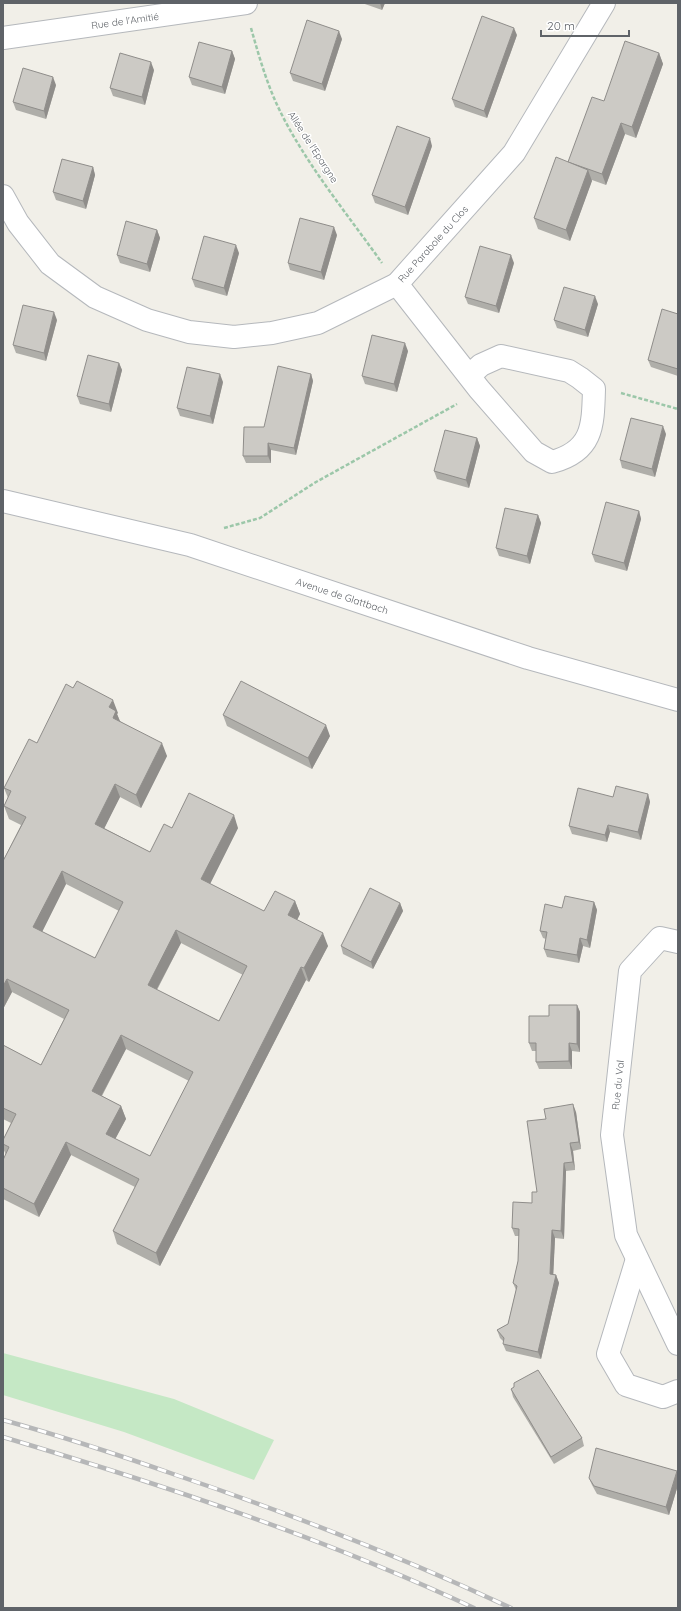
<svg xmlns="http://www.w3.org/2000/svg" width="681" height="1611" viewBox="0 0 681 1611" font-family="Quicksand,sans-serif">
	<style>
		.green { fill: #c5e8c5 }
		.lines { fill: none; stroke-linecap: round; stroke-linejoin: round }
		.minor-casing { stroke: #b5b8bc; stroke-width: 24 }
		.tertiary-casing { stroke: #b5b8bc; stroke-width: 24 }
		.path { stroke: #9cc7a9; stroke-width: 2.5; stroke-dasharray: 4 2; stroke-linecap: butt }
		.minor { stroke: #fff; stroke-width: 22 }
		.tertiary { stroke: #fff; stroke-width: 22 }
		.rail-casing { stroke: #b6b7b8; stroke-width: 4.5 }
		.rail { stroke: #fff; stroke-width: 3; stroke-dasharray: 9; stroke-linecap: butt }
		.wall { fill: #afaea9; fill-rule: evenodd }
		.shaded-wall { fill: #8f8d8a }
		.building { fill: #cccac5; stroke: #8f8d8a; fill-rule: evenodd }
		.labels { text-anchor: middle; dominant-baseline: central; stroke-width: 3; stroke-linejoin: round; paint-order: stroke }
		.street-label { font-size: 10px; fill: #5f6368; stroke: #fff }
	</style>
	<rect width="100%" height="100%" fill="#f1efe8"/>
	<!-- green -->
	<path class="green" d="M3,1353L174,1399L274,1440L254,1480L124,1432L3,1395Z"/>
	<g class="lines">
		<defs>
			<g id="minor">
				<path d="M3,38L246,3"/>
				<path d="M3,196L18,223L50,264L95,297L147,320L189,332L234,337L272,333L318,323L397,284L514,153L604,3"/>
				<path d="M397,284L479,389L534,452L552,462C593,451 593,426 594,389L580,378L569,371L501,356L481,365L470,375"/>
				<path d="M678,942L660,938L630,971L612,1135L626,1235L678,1344"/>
				<path d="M637,1259L608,1354L626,1385L663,1397L678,1391"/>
			</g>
			<path id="tertiary" d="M3,501L190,545L528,658L678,700"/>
		</defs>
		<!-- minor casing -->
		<use href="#minor" class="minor-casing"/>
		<!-- tertiary casing -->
		<use href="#tertiary" class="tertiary-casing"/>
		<!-- path -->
		<g class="path">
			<path d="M251,28C259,56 267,85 280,111C306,164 348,215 382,263"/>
			<path d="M621,393L678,409"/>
			<path d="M224,528L260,518L316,482L457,404"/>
		</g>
		<!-- minor -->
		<use href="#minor" class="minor"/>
		<!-- tertiary -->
		<use href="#tertiary" class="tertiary"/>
		<defs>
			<g id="rail">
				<path d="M3,1420C61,1436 119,1455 176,1475C291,1514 402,1557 511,1608"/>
				<path d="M3,1437C163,1485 322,1537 474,1608"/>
			</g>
		</defs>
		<!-- rail casing -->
		<use href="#rail" class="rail-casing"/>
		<!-- rail -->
		<use href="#rail" class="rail"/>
	</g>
	<!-- wall -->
	<g class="wall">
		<path d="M362,3H385L382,10Z"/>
		<path d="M517,35L487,118L455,107L452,99Z"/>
		<path d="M342,39L325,91L293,81L290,73Z"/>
		<path d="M232,51L235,59L225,94L192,85L189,77Z"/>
		<path d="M659,53L663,64L636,138L625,134L606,185L592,180L570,241L538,229L534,218L568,162L604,101Z"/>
		<path d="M154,70L145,105L113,96L110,88Z"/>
		<path d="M56,85L46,119L16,110L13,102Z"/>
		<path d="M432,146L408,215L375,203L372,195Z"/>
		<path d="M93,167L95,175L86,209L56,200L53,192Z"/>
		<path d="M157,230L160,238L150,272L120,263L117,255Z"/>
		<path d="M337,235L324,280L290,270L288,263Z"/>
		<path d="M239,253L227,296L195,287L192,279Z"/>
		<path d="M514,263L499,313L468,304L465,297Z"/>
		<path d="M598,304L588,337L557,328L554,320Z"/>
		<path d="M678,314V376L651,367L648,360Z"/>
		<path d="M57,320L46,361L16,353L13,345Z"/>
		<path d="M408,351L397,392L365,384L362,376Z"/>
		<path d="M119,363L122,370L111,412L80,404L77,396Z"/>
		<path d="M311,374L313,381L296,455L271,450V463H246L243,456L264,427Z"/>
		<path d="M223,382L213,424L180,416L177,408Z"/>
		<path d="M666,434L655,477L622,468L620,460Z"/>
		<path d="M477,438L480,446L469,488L437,479L434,471Z"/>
		<path d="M639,511L641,519L627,571L595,562L592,554Z"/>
		<path d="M538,515L541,523L530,564L499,556L496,548Z"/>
		<path d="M118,713L117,714L120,721L167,756L141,808L120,797L104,828L150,852L172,828H238L210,884L264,911L295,901L300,914L297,920L328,946L309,982L306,980L160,1266L117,1244L113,1231L135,1187L71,1155L39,1217L3,1199V1160L6,1155L3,1148V1140L11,1123L3,1119V1045L41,1065L64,1019L12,992L3,1009V861L21,825L9,819L4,806L8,798L4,788L37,743ZM66,884L119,911L95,958L42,932ZM181,943L243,975L219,1021L157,990ZM126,1049L189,1081L150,1156L115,1139L126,1119L121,1106L102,1096Z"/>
		<path d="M223,715L330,736L312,769L227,726Z"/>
		<path d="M648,794L650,802L641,840L610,832L607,842L572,834L569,826L613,797Z"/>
		<path d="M594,902L597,910L590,948L583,946L579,963L547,957L544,949L546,939L543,938L540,931L562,908Z"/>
		<path d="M400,903L403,911L373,969L343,954L341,946Z"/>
		<path d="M577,1005L580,1012V1052L572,1051V1069H539L536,1062V1051H532L529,1043L549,1016Z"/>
		<path d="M576,1112L581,1149L573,1151L575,1170L566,1171L564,1239L555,1238L553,1274L556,1275L559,1283L541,1359L506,1351L503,1344L504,1342L500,1338L497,1330L508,1324L516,1290L513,1283L518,1261L519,1236H515L512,1228L532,1203L537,1192L546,1119Z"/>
		<path d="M514,1387L582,1438L584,1446L554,1464L513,1397L511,1389Z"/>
		<path d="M677,1471L678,1474V1485L669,1515L597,1494L592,1485L589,1478Z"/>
	</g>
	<!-- shaded-wall -->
	<g class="shaded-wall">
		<path d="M380,3H385L382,10Z"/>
		<path d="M514,28L517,35L487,118L484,111Z"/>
		<path d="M339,31L342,39L325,91L322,84Z"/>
		<path d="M232,51L235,59L225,94L222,87Z"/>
		<path d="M659,53L663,64L636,138L632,127Z"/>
		<path d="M151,62L154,70L145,105L142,97Z"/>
		<path d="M53,77L56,85L46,119L44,111Z"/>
		<path d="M621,123L625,134L606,185L602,174Z"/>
		<path d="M430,138L432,146L408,215L405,207Z"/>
		<path d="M93,167L95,175L86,209L83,201Z"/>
		<path d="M588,170L592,181L570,241L566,230Z"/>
		<path d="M334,227L337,235L324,280L321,272Z"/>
		<path d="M157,230L160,238L150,272L147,264Z"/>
		<path d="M236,245L239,253L227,296L224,288Z"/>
		<path d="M511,255L514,263L499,313L496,306Z"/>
		<path d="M595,296L598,304L588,337L585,330Z"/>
		<path d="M54,312L57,320L46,361L44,353Z"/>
		<path d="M405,343L408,351L397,392L394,384Z"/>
		<path d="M119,363L122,370L111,412L109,404Z"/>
		<path d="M220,374L223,382L213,424L210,416Z"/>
		<path d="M311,374L313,381L296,455L294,448Z"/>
		<path d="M663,426L666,434L655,477L652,469Z"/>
		<path d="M477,438L480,446L469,488L466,480Z"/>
		<path d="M268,443L271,450V463L268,456Z"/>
		<path d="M639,511L641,519L627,571L624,563Z"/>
		<path d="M538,515L541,523L530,564L527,556Z"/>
		<path d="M113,700L118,713L117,714L121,724L118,731L109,707Z"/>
		<path d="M326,725L330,736L312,769L308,758Z"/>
		<path d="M162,743L167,756L141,808L136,795Z"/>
		<path d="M115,784L120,797L100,837L95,824Z"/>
		<path d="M648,794L650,802L641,840L638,832Z"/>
		<path d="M234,815L238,828L206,892L201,879Z"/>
		<path d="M608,825L610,832L607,842L605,835Z"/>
		<path d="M62,871L66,884L38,940L33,927Z"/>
		<path d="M295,901L300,914L293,928L288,915Z"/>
		<path d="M594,902L597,910L590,948L587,940Z"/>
		<path d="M400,903L403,911L373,969L371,962Z"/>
		<path d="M176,930L181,943L152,998L148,985Z"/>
		<path d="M323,933L328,946L309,982L304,968Z"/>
		<path d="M580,938L583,946L579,963L577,955Z"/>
		<path d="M301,967L306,980L160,1266L156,1253Z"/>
		<path d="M7,979L12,992L3,1009V986Z"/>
		<path d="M577,1005L580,1012V1052L577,1044Z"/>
		<path d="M121,1035L126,1049L97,1104L92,1091Z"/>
		<path d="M569,1043L572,1051V1069L569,1061Z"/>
		<path d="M573,1104L576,1112L581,1149L579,1142Z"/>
		<path d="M121,1106L126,1119L111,1147L106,1134Z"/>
		<path d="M66,1142L71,1155L39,1217L34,1204Z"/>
		<path d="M570,1143L573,1151L575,1170L573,1162Z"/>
		<path d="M564,1163L566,1171L564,1239L561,1231Z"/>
		<path d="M552,1230L555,1238L553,1281L550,1274Z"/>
		<path d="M556,1275L559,1283L541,1359L538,1352Z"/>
		<path d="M677,1471L678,1474V1485L669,1515L666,1507Z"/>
	</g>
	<!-- building -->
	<g class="building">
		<path d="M482,16L514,28L484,111L452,99Z"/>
		<path d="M307,20L339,31L322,84L290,73Z"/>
		<path d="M625,41L659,53L632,127L621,123L602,174L568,162L592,97L604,101Z"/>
		<path d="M199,42L232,51L222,87L189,77Z"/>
		<path d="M120,53L151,62L142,97L110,88Z"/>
		<path d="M23,68L53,77L44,111L13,102Z"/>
		<path d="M397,126L430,138L405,207L372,195Z"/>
		<path d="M556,157L588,170L566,230L534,218Z"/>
		<path d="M62,159L93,167L83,201L53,192Z"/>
		<path d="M300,218L334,227L321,272L288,263Z"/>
		<path d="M126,221L157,230L147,264L117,255Z"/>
		<path d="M204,236L236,245L224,288L192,279Z"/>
		<path d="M480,246L511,255L496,306L465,297Z"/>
		<path d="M564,287L595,296L585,330L554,320Z"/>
		<path d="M23,305L54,312L44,353L13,345Z"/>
		<path d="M662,309L678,314V369L648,360Z"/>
		<path d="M372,335L405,343L394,384L362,376Z"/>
		<path d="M88,355L119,363L109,404L77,396Z"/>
		<path d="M278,366L311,374L294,448L268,443V456H243L244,427H264Z"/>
		<path d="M187,367L220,374L210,416L177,408Z"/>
		<path d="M631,418L663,426L652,469L620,460Z"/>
		<path d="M445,430L477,438L466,480L434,471Z"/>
		<path d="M606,502L639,511L624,563L592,554Z"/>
		<path d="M505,508L538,515L527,556L496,548Z"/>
		<path d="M77,681L113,700L109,707L116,711L113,718L162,743L136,795L115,784L95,824L150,852L164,824L172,828L189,793L234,815L201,879L264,911L275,891L295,901L288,915L323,933L304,968L301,967L156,1253L113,1231L139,1179L66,1142L34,1204L3,1188V1160L9,1147L3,1144V1140L16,1114L3,1108V1045L41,1065L69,1010L7,979L3,986V861L26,817L4,806L11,791L4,788L29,739L37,743L66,684L73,688ZM62,871L123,902L95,958L33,927ZM176,930L247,966L219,1021L148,985ZM121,1035L193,1072L150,1156L106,1134L121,1106L92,1091Z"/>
		<path d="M241,681L326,725L308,758L223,715Z"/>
		<path d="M616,786L648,794L638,832L608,825L605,835L569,826L578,788L613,797Z"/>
		<path d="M370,888L400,903L371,962L341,946Z"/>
		<path d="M565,896L594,902L587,940L580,938L577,955L544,949L547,932L540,931L545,904L562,908Z"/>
		<path d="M549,1005H577V1044L569,1043V1061L536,1062V1043H529V1016H549Z"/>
		<path d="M573,1104L579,1142L570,1143L573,1162L564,1163L561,1231L552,1230L550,1274L556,1275L538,1352L503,1344L504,1338L497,1330L508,1324L517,1286L513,1283L518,1261L519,1229L512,1228L513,1202L532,1203V1192H537L527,1121L546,1119L544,1109Z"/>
		<path d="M538,1370L582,1438L551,1457L511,1389L514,1387V1383Z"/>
		<path d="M596,1448L677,1471L666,1507L594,1486L589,1478Z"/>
	</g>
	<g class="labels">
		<!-- street labels -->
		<g class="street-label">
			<text transform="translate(125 21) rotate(-8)">Rue de l'Amitié</text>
			<text transform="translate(313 147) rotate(57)">Allée de l'Epargne</text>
			<text transform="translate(433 244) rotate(-48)">Rue Parabole du Clos</text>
			<text transform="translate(342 596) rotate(18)">Avenue de Glattbach</text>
			<text transform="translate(618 1085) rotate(-84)">Rue du Val</text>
		</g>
	</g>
	<!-- border -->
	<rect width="681" height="1611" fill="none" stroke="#5f6368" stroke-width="8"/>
	<!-- scale -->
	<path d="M541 30v6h88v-6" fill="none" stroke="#5f6368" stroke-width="2"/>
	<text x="547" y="30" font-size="12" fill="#5f6368" stroke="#ffffff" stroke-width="3" paint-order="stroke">20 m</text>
</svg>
